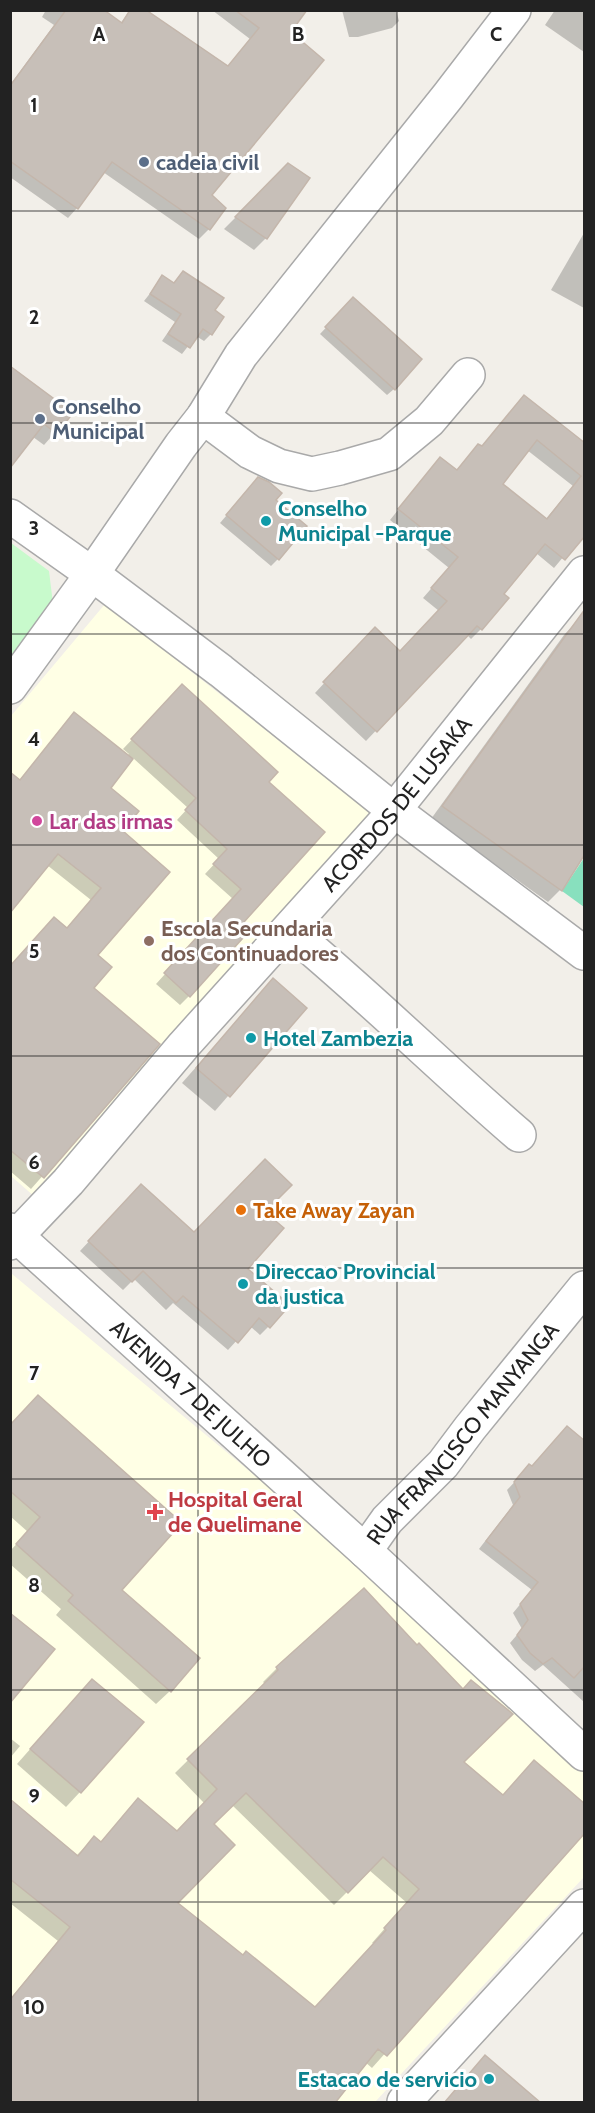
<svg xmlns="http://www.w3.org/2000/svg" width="595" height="2113" viewBox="0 0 595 2113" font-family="Cabin,sans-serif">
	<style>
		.education { fill: #ffffe5 }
		.park { fill: #c8facc }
		.pitch { fill: #88e0be }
		.shadow { fill: #0003; fill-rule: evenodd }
		.building { fill: #c7bfb8; stroke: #c4b6ab; stroke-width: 1.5; fill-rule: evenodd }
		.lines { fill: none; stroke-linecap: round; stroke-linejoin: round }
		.minor-casing { stroke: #a9a9a9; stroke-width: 36 }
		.minor { stroke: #fff; stroke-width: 33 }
		.grid { fill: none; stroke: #222; stroke-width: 1.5; stroke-opacity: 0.55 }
		.service-dot { fill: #5c6f8a; stroke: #fff; stroke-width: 2 }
		.culture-dot { fill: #0f9aa8; stroke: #fff; stroke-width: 2 }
		.hotel-dot { fill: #d1479c; stroke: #fff; stroke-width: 2 }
		.education-dot { fill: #8d6e63; stroke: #fff; stroke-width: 2 }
		.food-dot { fill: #e8710a; stroke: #fff; stroke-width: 2 }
		.health-dot { fill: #e0444e; stroke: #fff; stroke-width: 2 }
		.labels { text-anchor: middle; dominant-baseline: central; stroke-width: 6; stroke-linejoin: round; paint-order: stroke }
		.service-label { font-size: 22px; font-weight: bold; fill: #4e5e75; stroke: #fff; text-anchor: start }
		.culture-label { font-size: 22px; font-weight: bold; fill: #0d838f; stroke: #fff; text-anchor: start }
		.street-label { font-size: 22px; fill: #222; stroke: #fff }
		.hotel-label { font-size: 22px; font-weight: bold; fill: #b23c85; stroke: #fff; text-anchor: start }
		.education-label { font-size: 22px; font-weight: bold; fill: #785e54; stroke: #fff; text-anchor: start }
		.food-label { font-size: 22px; font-weight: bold; fill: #c56008; stroke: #fff; text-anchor: start }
		.health-label { font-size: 22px; font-weight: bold; fill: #be3a42; stroke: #fff; text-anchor: start }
		.grid-label { font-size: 20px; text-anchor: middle; font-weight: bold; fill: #222; stroke: #fff; stroke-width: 6; stroke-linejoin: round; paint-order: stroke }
	</style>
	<rect width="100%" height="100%" fill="#f2efe9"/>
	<!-- education -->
	<g class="education">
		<path d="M105,604L379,819L43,1204L11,1176V716Z"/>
		<path d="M12,1274L584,1749V1877L375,2102H11Z"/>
	</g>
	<!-- park -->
	<path class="park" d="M11,543L49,571L53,604L11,660Z"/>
	<!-- pitch -->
	<path class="pitch" d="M584,858V907L562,891Z"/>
	<!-- shadow -->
	<g class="shadow">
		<path d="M46,10H102L120,24L130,10L227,67L250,39L212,10H270L289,32L210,195L209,229L199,239L103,172L77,208L68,218L10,177V85L54,25L42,17Z"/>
		<path d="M342,10H396L399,21L392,28L358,37H349Z"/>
		<path d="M555,10H584V52L545,25Z"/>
		<path d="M288,165L266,238L254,250L224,229Z"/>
		<path d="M584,233V308L551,290Z"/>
		<path d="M183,273L213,311L211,334L204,341L196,336L182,354L162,341L175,322L144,301L163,277L173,284Z"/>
		<path d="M353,299L394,389L387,395L320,334Z"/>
		<path d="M10,368L71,414L44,445L33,437Z"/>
		<path d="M524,397L584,445V532L554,568L536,553L502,594L507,598L481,629L471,639L467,635L366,741L315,693L366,638L400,652L439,611L423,598L449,568L390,520L431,469L456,471L478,446L481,448ZM527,450L573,486L545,520L501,484Z"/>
		<path d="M252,486L274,500L278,559L271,566L220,523Z"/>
		<path d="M575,623L560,890L548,902L431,819L564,635Z"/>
		<path d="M173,696L267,782L242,922L189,996L180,1005L156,984L233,899L205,874L219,859L177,820L188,808L133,758L109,788L120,832L91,988L158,1045L31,1189L10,1171V966L66,929L91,900L47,865L19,781L74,714L127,756L129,754L123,749Z"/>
		<path d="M273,980L305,1008L215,1111L182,1083Z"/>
		<path d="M132,1195L194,1234L263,1212L246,1269L269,1326L260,1335L250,1326L228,1350L173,1303L166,1310L134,1279L123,1290L80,1251Z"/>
		<path d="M10,1426L120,1590L170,1691L156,1704L56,1615L61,1609L10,1564V1551L28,1532L10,1516Z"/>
		<path d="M584,1470V1702L543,1665L535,1671L522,1660L510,1643L522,1629L513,1613L532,1590L479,1549L513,1505L507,1490L522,1474Z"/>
		<path d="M364,1590L462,1762L502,1796L534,1762L584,1830L372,2068L365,2062L10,2102V1999L58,1941L10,1903V1801L76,1856L94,1838L100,1843L138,1800L177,1833L205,1804L175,1773L265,1684L263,1682L277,1668ZM232,1805L334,1905L369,1870L407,1903L372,1943L374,1944L314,2008L243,1956L176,1903L212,1824Z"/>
		<path d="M77,1696L80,1792L66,1807L17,1764Z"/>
		<path d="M10,1738L20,1746L10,1758Z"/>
	</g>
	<!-- building -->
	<g class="building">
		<path d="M66,10H104L122,23L130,10H146L228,66L259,28L235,10H307L291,32L324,60L212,195L226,208L210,230L112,162L78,209L10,161V86Z"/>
		<path d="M288,163L310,178L267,239L235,217Z"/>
		<path d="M183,271L224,298L215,310L224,317L212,335L203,329L190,348L168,334L181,314L150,294L162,275L174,283Z"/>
		<path d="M353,297L422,359L395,390L325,327Z"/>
		<path d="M10,366L73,413L57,434L44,424L10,468Z"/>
		<path d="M524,395L585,443V536L565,560L545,544L504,594L509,598L482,630L477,626L377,732L323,682L375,627L400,651L447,601L431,588L458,557L398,509L440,457L457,470L478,444L482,446ZM537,440L581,476L547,519L503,484Z"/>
		<path d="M258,477L269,482L282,493L276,500L307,526L279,560L226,515Z"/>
		<path d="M585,609V854L562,891L442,806Z"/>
		<path d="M182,684L278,772L269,782L325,832L244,922L251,929L190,997L164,973L241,889L213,864L227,849L185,810L196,798L131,739Z"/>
		<path d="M74,712L133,759L111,788L139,811L123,831L170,872L98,955L112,967L94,988L160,1044L44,1178L10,1150V966L54,917L67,928L101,888L58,854L10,913V772L20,780Z"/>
		<path d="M273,978L307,1008L230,1097L196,1068Z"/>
		<path d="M265,1159L292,1185L265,1212L284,1228L248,1269L290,1305L270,1328L259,1318L238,1343L183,1296L176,1303L143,1271L132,1282L88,1241L141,1184L194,1232Z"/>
		<path d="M38,1395L182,1523L122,1590L200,1658L171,1692L68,1601L73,1595L16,1544L40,1517L10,1491V1425Z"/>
		<path d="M567,1426L585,1441V1666L574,1678L552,1658L543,1664L530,1653L517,1635L528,1620L520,1604L538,1582L486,1541L520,1497L514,1482L529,1464L532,1466Z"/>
		<path d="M364,1588L417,1645L419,1643L463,1689L471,1680L513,1714L464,1762L503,1795L534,1760L585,1804V1833L387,2056L378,2049L335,2103H10V2000L70,1927L10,1879V1799L78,1856L94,1836L101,1842L138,1798L177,1831L217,1789L187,1759L278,1670L276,1667ZM246,1793L348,1893L383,1857L419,1889L384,1928L386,1930L315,2007L246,1951L243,1955L178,1903L235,1845L214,1824Z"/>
		<path d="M10,1613L55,1649L10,1703Z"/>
		<path d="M92,1679L144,1722L81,1793L30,1749Z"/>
		<path d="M485,2055L541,2103H444Z"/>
	</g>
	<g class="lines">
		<defs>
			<g id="minor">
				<path d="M203,417L250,452L279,466L312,474L340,468L389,454L429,421L468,375"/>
				<path d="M10,516L92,574L221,671L395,811L584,953"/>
				<path d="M10,687L92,574L181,445L203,417L241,355L448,96L514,10"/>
				<path d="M289,930C369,996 441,1068 519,1135"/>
				<path id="s1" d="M10,1230L365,1551L584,1754"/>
				<path id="s2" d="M10,1243L68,1182L184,1045L383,824L584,573"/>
				<path id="s3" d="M365,1551L387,1520L443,1464L470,1428L584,1288"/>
				<path d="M404,2102L584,1906"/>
			</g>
		</defs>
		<!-- minor casing -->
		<use href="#minor" class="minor-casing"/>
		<!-- minor -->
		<use href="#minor" class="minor"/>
	</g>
	<!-- grid -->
	<path class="grid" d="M198,10V2102M397,10V2102M10,211H584M10,423H584M10,634H584M10,845H584M10,1056H584M10,1268H584M10,1479H584M10,1690H584M10,1902H584"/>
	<!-- markers -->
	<g class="service-dot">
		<circle cx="144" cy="162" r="6"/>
		<circle cx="40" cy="419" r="6"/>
	</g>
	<g class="culture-dot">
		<circle cx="266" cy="521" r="6"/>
		<circle cx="251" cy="1038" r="6"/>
		<circle cx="243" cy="1284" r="6"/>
		<circle cx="489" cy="2079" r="6"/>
	</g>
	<circle class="hotel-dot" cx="37" cy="821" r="6"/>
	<circle class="education-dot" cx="149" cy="941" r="6"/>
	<circle class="food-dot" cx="241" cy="1210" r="6"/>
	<path class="health-dot" d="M152 1503h6v6h6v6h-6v6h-6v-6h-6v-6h6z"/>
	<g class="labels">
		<!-- service labels -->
		<g class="service-label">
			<text x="156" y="162">cadeia civil</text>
			<text x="52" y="406">Conselho<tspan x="52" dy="25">Municipal</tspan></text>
		</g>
		<!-- culture labels -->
		<g class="culture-label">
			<text x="278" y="508">Conselho<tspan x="278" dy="25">Municipal -Parque</tspan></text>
			<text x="263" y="1038">Hotel Zambezia</text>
			<text x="255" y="1271">Direccao Provincial<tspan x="255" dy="25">da justica</tspan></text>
			<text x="477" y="2079" text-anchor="end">Estacao de servicio</text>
		</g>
		<!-- street labels -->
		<g class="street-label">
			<text stroke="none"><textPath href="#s2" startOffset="585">ACORDOS DE LUSAKA</textPath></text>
			<text stroke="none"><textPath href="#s1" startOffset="244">AVENIDA 7 DE JULHO</textPath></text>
			<text stroke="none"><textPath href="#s3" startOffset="153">RUA FRANCISCO MANYANGA</textPath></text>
		</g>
		<!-- hotel labels -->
		<g class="hotel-label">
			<text x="49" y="821">Lar das irmas</text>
		</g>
		<!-- education labels -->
		<g class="education-label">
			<text x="161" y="928">Escola Secundaria<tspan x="161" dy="25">dos Continuadores</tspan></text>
		</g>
		<!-- food labels -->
		<g class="food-label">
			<text x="253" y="1210">Take Away Zayan</text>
		</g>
		<!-- health labels -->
		<g class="health-label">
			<text x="168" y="1499">Hospital Geral<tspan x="168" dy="25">de Quelimane</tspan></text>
		</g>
	</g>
	<g class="grid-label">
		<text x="99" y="41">A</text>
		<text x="298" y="41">B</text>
		<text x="496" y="41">C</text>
		<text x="34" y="112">1</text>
		<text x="34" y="324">2</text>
		<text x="34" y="535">3</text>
		<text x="34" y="746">4</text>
		<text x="34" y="958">5</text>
		<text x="34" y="1169">6</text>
		<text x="34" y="1380">7</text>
		<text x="34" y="1592">8</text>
		<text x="34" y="1803">9</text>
		<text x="34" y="2014">10</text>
	</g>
	<!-- border -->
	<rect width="595" height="2113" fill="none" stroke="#222222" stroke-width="24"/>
</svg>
